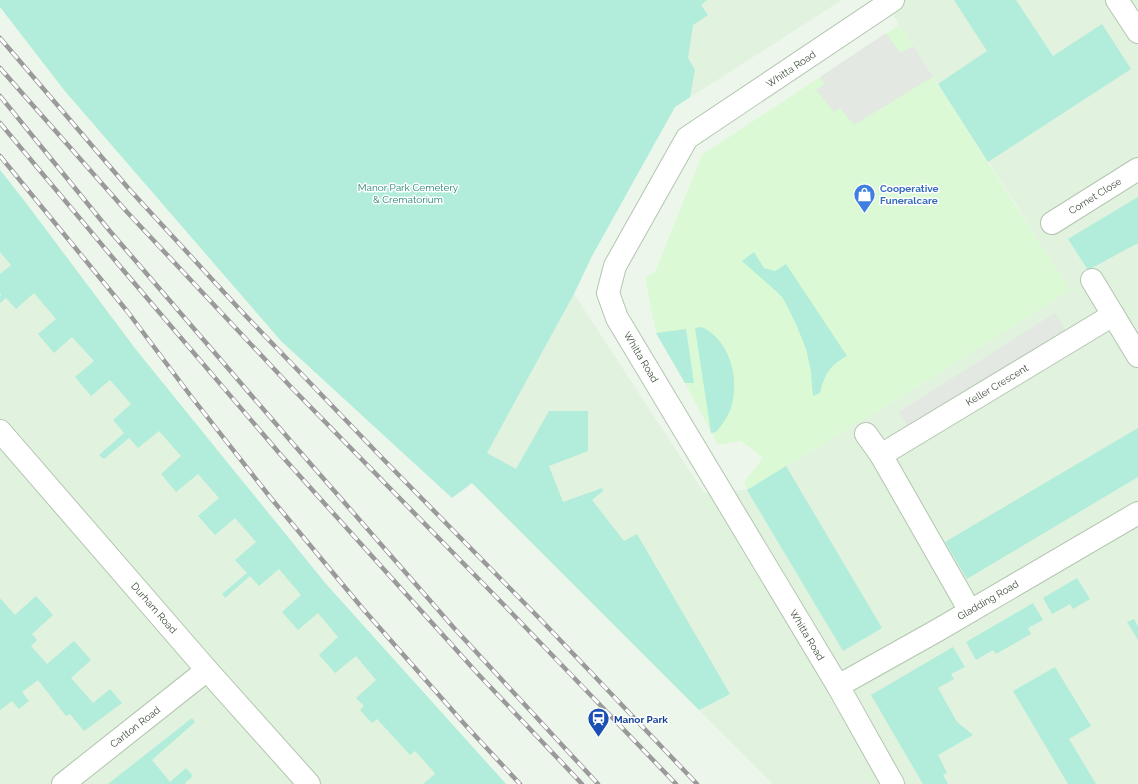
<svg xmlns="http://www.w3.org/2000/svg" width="1138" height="784" viewBox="0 0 1138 784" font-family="Raleway,sans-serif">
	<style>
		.residential { fill: #e1f2df }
		.commercial { fill: #dcf9d5 }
		.green { fill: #b1edda }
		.parking { fill: #e3e8e2 }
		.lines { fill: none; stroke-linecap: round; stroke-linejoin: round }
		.minor-casing { stroke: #b2c6af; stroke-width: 24 }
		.minor { stroke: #fff; stroke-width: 22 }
		.rail-casing { stroke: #9a9a9a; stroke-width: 4.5 }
		.rail { stroke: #fff; stroke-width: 3; stroke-dasharray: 9; stroke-linecap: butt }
		.labels { text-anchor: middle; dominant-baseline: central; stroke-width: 3; stroke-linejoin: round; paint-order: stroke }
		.street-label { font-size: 10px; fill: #3b4b38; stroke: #fff }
		.park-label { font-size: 10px; fill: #258375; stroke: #fff }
		.shop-label { font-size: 10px; font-weight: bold; fill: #366cbe; stroke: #fff; text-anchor: start }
		.transit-label { font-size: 10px; font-weight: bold; fill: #164399; stroke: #fff; text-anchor: start }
	</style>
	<rect width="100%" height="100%" fill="#ecf6eb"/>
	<!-- residential -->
	<g class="residential">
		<path d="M693,0H842L675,107Z"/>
		<path d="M884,0H1138V784H773L471,482L574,294L704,493L747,490L909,392L1069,290L1015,203L899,25Z"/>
		<path d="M0,170L26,203L137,351L326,584L506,784H0Z"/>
	</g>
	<!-- commercial -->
	<path class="commercial" d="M899,25L1070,290L909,392L747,490L744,482L763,458L741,441L718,445L685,383L656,333L645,278L655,272L702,155Z"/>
	<!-- green -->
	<g class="green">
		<path d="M0,0H707L701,5L708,15L693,25L688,58L695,70L690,97L675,107L592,256L574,294L487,453L516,469L549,411H588V451L549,466L563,502L602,488L603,491L592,500L624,541L637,534L730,694L699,710L472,483L452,498L281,341L64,90L0,7Z"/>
		<path d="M954,0H1016L1053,56L1102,24L1131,69L988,162L938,84L987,51Z"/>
		<path d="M0,170L26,203L137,351L326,584L506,784H423L435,774L433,771L415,751L410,755L377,719L372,723L360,710L364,706L356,698L376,680L356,656L335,673L319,655L338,637L318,613L298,630L282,612L301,595L279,569L259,586L250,576L225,598L222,594L247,573L235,560L256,542L235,518L215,535L198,516L219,498L198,474L176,492L161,474L181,456L159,431L138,448L129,438L104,459L99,455L124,433L113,420L131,404L110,380L91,396L75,377L94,361L72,337L54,353L38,334L56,319L34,293L16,309L6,298L0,303V297L1,295L0,293V274L11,265L0,252Z"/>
		<path d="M1138,197V243L1088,270L1068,239Z"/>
		<path d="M754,252L764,268L775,271L786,264L847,356C829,366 825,374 820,393L813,396L812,385L811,371L806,349L796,324L783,298L776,291L742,261Z"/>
		<path d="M702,327C730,341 740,378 731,408C728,417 722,425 716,432L711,433L695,328Z"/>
		<path d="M686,329L694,383H685L656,333Z"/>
		<path d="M1138,428V477L967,579L945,542Z"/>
		<path d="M786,466L882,628L843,651L747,490Z"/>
		<path d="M1077,578L1090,599L1073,609L1070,604L1052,614L1043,598Z"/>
		<path d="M36,596L53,615L32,634L37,640L31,646L47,664L74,641L91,660L71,678L93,703L110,689L122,703L84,731L70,714L66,716L38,680L22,692L29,701L19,709L12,701L0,710V598L15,615Z"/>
		<path d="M1033,603L1043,620L1028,628L1031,634L996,654L993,650L976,660L966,642Z"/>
		<path d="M1134,619L1138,627V640L1127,622Z"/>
		<path d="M953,647L965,667L951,674L954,679L938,688L957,722L973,735L938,755L947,773L943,775L948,784H923L871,695Z"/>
		<path d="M1055,667L1091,726L1069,739L1096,784H1068L1013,691Z"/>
		<path d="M192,718L195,722L152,760L170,782L186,768L193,776L185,783L186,784H108Z"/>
	</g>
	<!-- parking -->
	<g class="parking">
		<path d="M886,33L900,53L913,46L933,77L924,82L854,125L840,108L834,112L816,90L825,84L820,77Z"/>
		<path d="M1055,313L1068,334L910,429L899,412Z"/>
	</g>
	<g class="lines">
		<defs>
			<g id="minor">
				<path d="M893,0L687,138L615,266L608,293L617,318L838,686L893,784"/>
				<path d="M1117,0L1138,32"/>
				<path d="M1052,223L1138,169"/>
				<path d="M1092,280L1138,356"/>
				<path d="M0,431L207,670L309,784"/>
				<path d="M866,434L881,455L970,611"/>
				<path d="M881,455L1113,315"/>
				<path d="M838,686L938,630L1138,513"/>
				<path d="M63,784L207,670"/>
			</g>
		</defs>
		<!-- minor casing -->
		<use href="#minor" class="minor-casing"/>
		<!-- minor -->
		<use href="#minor" class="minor"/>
		<defs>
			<g id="rail">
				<path d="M0,38L129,189L243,313L385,461L541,620L697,784"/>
				<path d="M0,68L127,212L290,386L505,606L676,784"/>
				<path d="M0,96L109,230L295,446L454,628L598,784"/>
				<path d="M0,123L118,264L280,454L478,674L582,784"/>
				<path d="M0,156L127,311L190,395L270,497L363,609L468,728L520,784"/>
			</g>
		</defs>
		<!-- rail casing -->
		<use href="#rail" class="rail-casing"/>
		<!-- rail -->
		<use href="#rail" class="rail"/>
	</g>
	<!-- icons -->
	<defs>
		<symbol id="shop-pin" viewBox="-11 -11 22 30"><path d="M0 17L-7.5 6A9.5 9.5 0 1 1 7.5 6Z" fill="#3f7fe0" stroke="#fff"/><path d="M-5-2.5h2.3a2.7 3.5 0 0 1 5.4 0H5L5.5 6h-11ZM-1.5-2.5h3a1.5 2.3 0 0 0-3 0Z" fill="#fff"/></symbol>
		<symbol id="station-pin" viewBox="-11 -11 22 30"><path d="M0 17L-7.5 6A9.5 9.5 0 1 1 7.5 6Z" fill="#1a4fb4" stroke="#fff"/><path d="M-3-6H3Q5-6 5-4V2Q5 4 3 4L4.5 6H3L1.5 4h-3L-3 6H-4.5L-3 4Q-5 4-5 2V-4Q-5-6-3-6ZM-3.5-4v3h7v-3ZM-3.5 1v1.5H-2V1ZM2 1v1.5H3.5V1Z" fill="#fff"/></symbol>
	</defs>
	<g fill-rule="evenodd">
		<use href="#shop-pin" x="852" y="182" width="25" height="34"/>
		<use href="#station-pin" x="586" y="706" width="25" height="34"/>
	</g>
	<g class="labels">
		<!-- street labels -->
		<g class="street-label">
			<text transform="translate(791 69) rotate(-34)">Whitta Road</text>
			<text transform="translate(1095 196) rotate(-32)">Comet Close</text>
			<text transform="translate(641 357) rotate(59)">Whitta Road</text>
			<text transform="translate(997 385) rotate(-31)">Keller Crescent</text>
			<text transform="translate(988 600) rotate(-30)">Gladding Road</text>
			<text transform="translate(154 608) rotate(49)">Durham Road</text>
			<text transform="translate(807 635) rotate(59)">Whitta Road</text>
			<text transform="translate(135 727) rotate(-38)">Carlton Road</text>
		</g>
		<!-- park labels -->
		<g class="park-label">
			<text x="408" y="187">Manor Park Cemetery<tspan x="408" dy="12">&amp; Crematorium</tspan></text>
		</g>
		<!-- shop labels -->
		<g class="shop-label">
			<text x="880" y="188">Cooperative<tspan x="880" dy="12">Funeralcare</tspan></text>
		</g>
		<!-- transit labels -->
		<g class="transit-label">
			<text x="614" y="719">Manor Park</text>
		</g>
	</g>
</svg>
